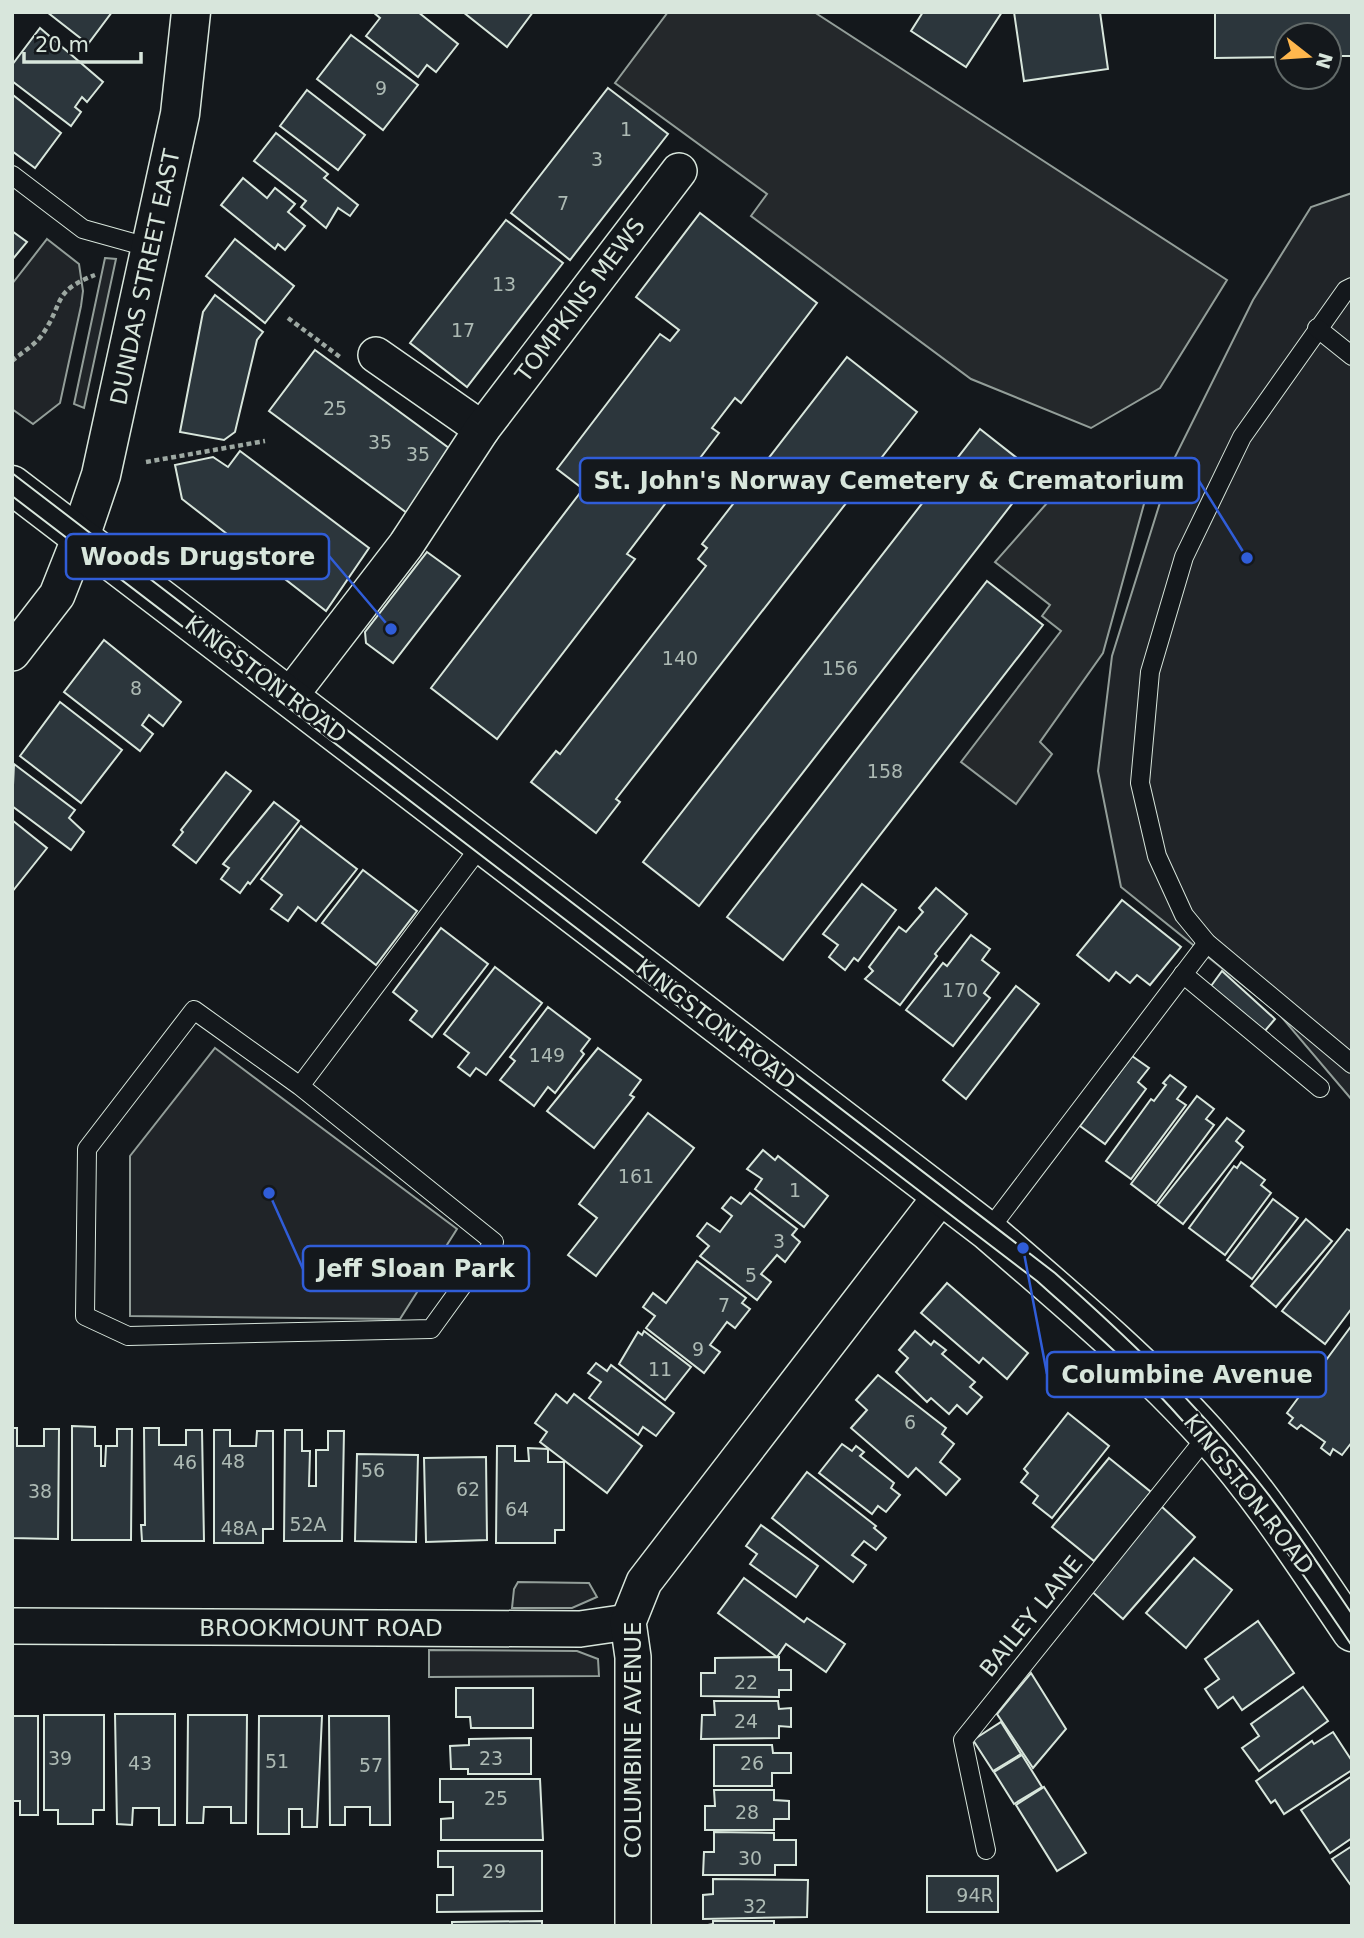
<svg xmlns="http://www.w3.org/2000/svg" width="1364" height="1938" viewBox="0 0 1364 1938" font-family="'DejaVu Sans',sans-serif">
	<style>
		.green { fill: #202428; stroke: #939e99; stroke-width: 2 }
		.parking { fill: #24282b; stroke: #939e99; stroke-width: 2 }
		.building { fill: #2c363c; stroke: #d8e6dc; stroke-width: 2 }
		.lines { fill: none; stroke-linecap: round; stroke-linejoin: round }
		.service-casing { stroke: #d8e6dc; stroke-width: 20 }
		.minor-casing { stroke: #d8e6dc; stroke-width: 38 }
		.tertiary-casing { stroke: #d8e6dc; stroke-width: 41 }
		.secondary-casing { stroke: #d8e6dc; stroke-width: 41 }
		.path { stroke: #9da8a2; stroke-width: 4.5; stroke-dasharray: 5 3.5; stroke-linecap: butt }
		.service { stroke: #14181c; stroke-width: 18 }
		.minor { stroke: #14181c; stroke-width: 35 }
		.tertiary { stroke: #14181c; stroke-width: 38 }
		.secondary { stroke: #14181c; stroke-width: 38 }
		.tram { stroke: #d8e6dc; stroke-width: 2 }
		.labels { text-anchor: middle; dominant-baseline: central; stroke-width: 5; stroke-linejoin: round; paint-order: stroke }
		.number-label { font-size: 19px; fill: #adbab4 }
		.street-label { font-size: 23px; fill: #d8e6dc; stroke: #14181c }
		.leader { fill: none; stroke: #305dd8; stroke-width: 2.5 }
		.callout-dot { fill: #305dd8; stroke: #14181c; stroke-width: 2.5 }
		.callout { fill: #14181c; stroke: #305dd8; stroke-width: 2.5 }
		.callout-label { font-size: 24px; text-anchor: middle; font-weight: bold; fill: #d8e6dc }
	</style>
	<rect width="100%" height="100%" fill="#14181c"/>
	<!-- green -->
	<g class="green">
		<path d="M1352,193V1100L1279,1014L1121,887L1098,771L1112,656L1173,461L1253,300L1311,207Z"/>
		<path d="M47,239L79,264L83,291L81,306L60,403L33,424L12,409V284Z"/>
		<path d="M105,258L116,259L84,408L74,404Z"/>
		<path d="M215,1048L457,1229L400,1319L130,1316V1156Z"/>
		<path d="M518,1582L589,1583L597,1597L572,1608H512L514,1589Z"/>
		<path d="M429,1650L577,1651L598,1659L599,1676L429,1677Z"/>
	</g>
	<!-- parking -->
	<g class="parking">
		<path d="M668,12H814L1227,280L1160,388L1091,428L971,379L751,216L767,194L615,83Z"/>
		<path d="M1085,460L1147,493L1103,653L1040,742L1052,754L1016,804L961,762L1061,631L1042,616L1050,605L995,562Z"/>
	</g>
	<!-- building -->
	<g class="building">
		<path d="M47,12H112L88,44Z"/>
		<path d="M373,12H418L458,44L436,72L427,65L418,77L366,36L380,18Z"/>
		<path d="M463,12H533L507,47Z"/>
		<path d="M923,12H1002L966,67L911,31Z"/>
		<path d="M1014,12H1100L1108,69L1024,81Z"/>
		<path d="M1215,12H1352V56H1329V35H1287V57L1215,58Z"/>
		<path d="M40,28L103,82L87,102L82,97L75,107L81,112L71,126L12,81V65Z"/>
		<path d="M351,35L418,85L383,130L317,79Z"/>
		<path d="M608,88L668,134L570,260L511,213Z"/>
		<path d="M307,90L365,135L338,170L280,126Z"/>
		<path d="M13,95L61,133L35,168L12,151Z"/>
		<path d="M276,133L328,174L324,178L358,205L350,216L338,208L326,228L301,207L306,201L254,161Z"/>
		<path d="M243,178L267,198L275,188L295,204L288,212L305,226L285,250L278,244L275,249L221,205Z"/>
		<path d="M700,213L817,303L741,403L735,398L712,428L719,433L627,554L635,559L497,739L431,688L583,489L557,469L660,334L670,341L679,330L636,297Z"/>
		<path d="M506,220L563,263L467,387L410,343Z"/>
		<path d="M12,231L27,242L12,260Z"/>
		<path d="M235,239L294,286L265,323L206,276Z"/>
		<path d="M215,295L263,332L257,340L235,432L224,440L180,432L203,312Z"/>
		<path d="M315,350L453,451L407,513L269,411Z"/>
		<path d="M847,357L917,412L616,799L620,802L596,833L531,782L556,751L560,754L706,566L698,559L707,548L702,544Z"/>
		<path d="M980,429L1036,473L699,906L643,862Z"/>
		<path d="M240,451L369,548L326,611L182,499L175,465L213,457L228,467Z"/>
		<path d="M427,552L460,576L393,663L366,643L365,632Z"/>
		<path d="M987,581L1043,625L783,960L727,917Z"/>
		<path d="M104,640L181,702L163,726L149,715L142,725L153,734L140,751L64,692Z"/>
		<path d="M60,702L122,750L81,803L20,756Z"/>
		<path d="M14,764L75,810L69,818L84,832L71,850L12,806Z"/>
		<path d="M226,772L251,791L196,863L173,845L183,832L181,830Z"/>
		<path d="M274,802L299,821L250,884L248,882L240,893L221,879L229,868L223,864Z"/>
		<path d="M12,820L47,848L12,892Z"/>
		<path d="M301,826L357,869L316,921L298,907L288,921L271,909L282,895L261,879Z"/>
		<path d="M363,870L417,911L376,965L322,923Z"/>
		<path d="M862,884L896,910L858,961L854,958L845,970L829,957L838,945L823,934Z"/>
		<path d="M936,888L967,914L935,954L937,956L900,1005L865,979L873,971L869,967L899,927L906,932L923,912L919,908Z"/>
		<path d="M1122,900L1181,947L1150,985L1137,975L1130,983L1116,972L1109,981L1077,955Z"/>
		<path d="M441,928L488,964L432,1037L410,1020L417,1011L393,992Z"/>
		<path d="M971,935L990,949L982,960L999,973L984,993L990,998L953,1046L906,1010L943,963L947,966Z"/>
		<path d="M495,967L542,1003L486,1075L476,1068L470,1076L458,1067L469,1053L444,1034Z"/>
		<path d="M1222,971L1275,1019L1264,1032L1211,986Z"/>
		<path d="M1016,986L1039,1004L966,1099L943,1080Z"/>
		<path d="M548,1007L590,1039L581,1051L584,1054L555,1093L548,1087L534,1106L500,1080L515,1061L510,1057Z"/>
		<path d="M598,1048L641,1080L630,1095L634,1097L594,1148L547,1111Z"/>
		<path d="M1132,1056L1149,1068L1138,1082L1146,1089L1105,1144L1080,1126Z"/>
		<path d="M1170,1075L1186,1087L1177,1099L1186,1105L1131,1179L1106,1161L1151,1099L1154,1101L1166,1085L1163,1083Z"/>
		<path d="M1197,1096L1214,1109L1206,1119L1214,1125L1156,1203L1131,1184Z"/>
		<path d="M648,1113L694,1148L596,1276L568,1255L597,1218L579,1204Z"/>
		<path d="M1227,1118L1244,1131L1236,1141L1243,1147L1183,1224L1158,1205Z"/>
		<path d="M763,1150L775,1160L778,1156L828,1196L804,1227L755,1189L762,1179L747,1169Z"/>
		<path d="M1241,1162L1265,1180L1261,1185L1271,1193L1225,1255L1189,1228L1234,1166L1237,1168Z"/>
		<path d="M750,1193L797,1229L792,1235L800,1242L785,1262L777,1255L761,1274L771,1282L757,1300L700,1256L709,1246L697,1236L707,1223L720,1232L732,1216L722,1208L731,1197L741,1204Z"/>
		<path d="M1273,1199L1298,1218L1252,1279L1227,1260Z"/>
		<path d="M1306,1219L1332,1241L1276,1307L1251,1286Z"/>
		<path d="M1347,1229L1352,1232V1308L1325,1344L1282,1311Z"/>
		<path d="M697,1261L746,1298L742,1303L750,1309L735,1328L727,1322L710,1345L720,1352L704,1373L646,1328L655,1316L643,1307L653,1293L666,1303Z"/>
		<path d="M947,1283L1028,1353L1007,1379L983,1358L979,1363L921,1313Z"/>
		<path d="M1352,1325V1442L1342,1455L1333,1449L1330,1455L1321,1448L1325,1442L1301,1425L1297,1429L1289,1423L1293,1418L1287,1413Z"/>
		<path d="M644,1331L691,1367L665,1400L619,1364L638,1332L642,1335Z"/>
		<path d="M915,1331L931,1345L934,1341L946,1350L942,1354L975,1382L970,1387L982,1397L967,1414L957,1405L949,1414L931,1398L927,1402L896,1372L908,1358L899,1350Z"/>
		<path d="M596,1363L607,1371L611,1365L674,1413L656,1436L643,1427L638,1435L589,1398L601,1382L588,1373Z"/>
		<path d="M878,1375L946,1428L942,1434L954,1444L940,1462L960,1479L946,1495L916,1468L908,1477L851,1428L867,1410L856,1400Z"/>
		<path d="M556,1394L567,1403L574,1394L642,1446L607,1493L540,1442L547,1432L535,1423Z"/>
		<path d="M1068,1413L1109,1446L1052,1518L1033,1503L1038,1496L1021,1482L1028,1473L1024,1469Z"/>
		<path d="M72,1426L95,1427V1446H101V1466H105L106,1446H117V1429H132L131,1540H72Z"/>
		<path d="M12,1428H17V1446H44V1429H59L58,1539L12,1538Z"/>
		<path d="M144,1428H159V1445H186V1430H202L204,1541H142L141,1525H145Z"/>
		<path d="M214,1430H230V1446H256L257,1431H273V1529H263V1543H214Z"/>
		<path d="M285,1430H302V1451H310L309,1486H316V1450H328V1431H344L342,1541H284Z"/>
		<path d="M842,1444L852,1451L856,1446L864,1452L860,1456L894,1483L891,1488L900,1495L886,1512L878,1506L872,1514L819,1473Z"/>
		<path d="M497,1446H515V1461H529L528,1448L548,1449V1462H564V1530H555V1543H496Z"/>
		<path d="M357,1454L418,1455L416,1542L355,1541Z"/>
		<path d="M486,1457L487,1540L426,1542L424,1458Z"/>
		<path d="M1109,1458L1151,1492L1094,1561L1052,1527Z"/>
		<path d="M807,1472L876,1526L874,1528L886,1538L876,1550L864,1541L852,1555L866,1565L853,1582L772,1518Z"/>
		<path d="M1161,1506L1195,1537L1123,1619L1089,1589Z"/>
		<path d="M761,1525L818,1566L796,1597L750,1564L757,1554L746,1546Z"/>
		<path d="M1194,1558L1232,1590L1186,1648L1146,1613Z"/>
		<path d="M744,1578L804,1622L807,1618L845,1644L826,1672L786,1644L777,1657L718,1613Z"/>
		<path d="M1258,1621L1294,1673L1242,1710L1233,1697L1218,1708L1205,1689L1219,1679L1205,1659Z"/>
		<path d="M779,1657V1670H791V1690H779V1697L701,1696V1673H715V1658Z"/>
		<path d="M1031,1673L1066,1729L1033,1768L997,1714Z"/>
		<path d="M1303,1687L1328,1721L1259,1771L1242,1748L1259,1736L1251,1724Z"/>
		<path d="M456,1688H533V1728H471L470,1717H456Z"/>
		<path d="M714,1701H778L779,1709L791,1708V1727L779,1726V1738L701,1739L702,1715H715Z"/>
		<path d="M115,1714H175V1825H159V1808H133L132,1825L117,1824Z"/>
		<path d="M44,1715H104V1810H93V1824H58V1810H44Z"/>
		<path d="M188,1715H247L246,1823H231V1807H204L203,1823H187Z"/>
		<path d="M12,1716H38V1815H20V1801H12Z"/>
		<path d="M259,1716H322L317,1827H302V1809H289V1834H258Z"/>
		<path d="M329,1716H389L390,1825H370V1807H345V1825H330Z"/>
		<path d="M1001,1722L1021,1754L993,1771L973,1740Z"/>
		<path d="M1333,1732L1352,1761V1770L1284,1814L1275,1800L1271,1803L1256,1781L1312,1741L1314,1744Z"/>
		<path d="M531,1738V1774H468V1769H451L450,1746L469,1745V1739Z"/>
		<path d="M714,1745H772L773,1753H791V1773H772V1786H714Z"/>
		<path d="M1022,1755L1042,1787L1014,1804L994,1772Z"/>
		<path d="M1352,1776V1838L1330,1853L1301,1810Z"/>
		<path d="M440,1779H540L543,1840H441V1819L453,1818V1802H440Z"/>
		<path d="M1044,1787L1086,1853L1057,1871L1016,1805Z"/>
		<path d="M714,1790H774V1800L789,1801V1819H774V1830H705V1806H715Z"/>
		<path d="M714,1832L774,1833V1840H796V1865H775V1875H703L704,1852H714Z"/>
		<path d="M1352,1846V1887L1332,1859Z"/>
		<path d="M438,1851H542V1911L437,1912V1895H453V1867H438Z"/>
		<rect x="927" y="1876" width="71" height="36"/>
		<path d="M713,1879L808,1880L807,1917L703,1919V1895L713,1894Z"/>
		<path d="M542,1921V1926H452V1922Z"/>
		<path d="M713,1921H774V1926H703L713,1924Z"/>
	</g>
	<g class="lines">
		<defs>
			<g id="service">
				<path d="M12,175L83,229L151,248"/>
				<path d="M1352,287L1346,290L1242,437L1184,557L1150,672L1140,783L1157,856L1184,915L1207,943L1352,1064"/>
				<path d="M1317,328L1352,356"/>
				<path d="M1183,974L1320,1088"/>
				<path d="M300,1086L194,1010L87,1149L85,1316L128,1336L431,1329L494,1242L300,1086L483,843"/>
				<path d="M988,1231L1207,943"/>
				<path d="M986,1850L963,1740L1208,1435"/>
			</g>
			<g id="minor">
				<path d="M376,355L482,429"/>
				<path d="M12,653L57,595L80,537"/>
				<path d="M289,697L406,545L482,429L679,171"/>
				<path d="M12,1626L580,1629L628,1622"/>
				<path d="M633,1926V1657L628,1622L644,1582L941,1196"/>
			</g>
			<path id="tertiary" d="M80,537L101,475L180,114L191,12"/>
			<path id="secondary" d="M12,485L988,1231C1063,1296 1140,1360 1207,1434C1261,1494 1306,1564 1352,1632"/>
		</defs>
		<!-- service casing -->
		<use href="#service" class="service-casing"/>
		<!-- minor casing -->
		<use href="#minor" class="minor-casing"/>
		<!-- tertiary casing -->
		<use href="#tertiary" class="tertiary-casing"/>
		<!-- secondary casing -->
		<use href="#secondary" class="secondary-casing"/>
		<!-- path -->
		<g class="path">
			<path d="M288,318L340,357"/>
			<path d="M12,361C21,353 35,345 42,335C65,302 51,292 95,275"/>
			<path d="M146,462L265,441"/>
		</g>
		<!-- service -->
		<use href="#service" class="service"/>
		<!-- minor -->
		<use href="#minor" class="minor"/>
		<!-- tertiary -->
		<use href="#tertiary" class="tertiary"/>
		<!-- secondary -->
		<use href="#secondary" class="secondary"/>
		<!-- tram -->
		<g class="tram">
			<path d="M12,473L1055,1273C1126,1336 1194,1401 1253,1475C1289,1519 1320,1567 1352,1614"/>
			<path d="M12,496L1037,1281C1078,1318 1120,1354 1158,1394C1231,1471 1293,1558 1352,1646"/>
		</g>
	</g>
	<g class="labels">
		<!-- number labels -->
		<g class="number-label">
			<text x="381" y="88">9</text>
			<text x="626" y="129">1</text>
			<text x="597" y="159">3</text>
			<text x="563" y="203">7</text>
			<text x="504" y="284">13</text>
			<text x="463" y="330">17</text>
			<text x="335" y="408">25</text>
			<text x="380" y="442">35</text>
			<text x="418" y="454">35</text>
			<text x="680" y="658">140</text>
			<text x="840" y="668">156</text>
			<text x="136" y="688">8</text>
			<text x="885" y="771">158</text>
			<text x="960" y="990">170</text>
			<text x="547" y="1055">149</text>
			<text x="636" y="1176">161</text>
			<text x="795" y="1190">1</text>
			<text x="779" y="1241">3</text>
			<text x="751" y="1275">5</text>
			<text x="724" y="1305">7</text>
			<text x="698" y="1349">9</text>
			<text x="660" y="1369">11</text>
			<text x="910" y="1422">6</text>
			<text x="233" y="1461">48</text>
			<text x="185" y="1462">46</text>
			<text x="373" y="1470">56</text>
			<text x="468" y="1489">62</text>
			<text x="40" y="1491">38</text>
			<text x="517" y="1509">64</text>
			<text x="308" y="1524">52A</text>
			<text x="239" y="1528">48A</text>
			<text x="746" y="1682">22</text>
			<text x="746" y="1721">24</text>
			<text x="60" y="1758">39</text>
			<text x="491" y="1758">23</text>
			<text x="277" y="1761">51</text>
			<text x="140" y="1763">43</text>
			<text x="752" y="1763">26</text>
			<text x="371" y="1765">57</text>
			<text x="496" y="1798">25</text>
			<text x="747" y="1812">28</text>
			<text x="750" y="1858">30</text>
			<text x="494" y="1871">29</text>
			<text x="975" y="1895">94R</text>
			<text x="755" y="1906">32</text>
		</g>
		<!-- street labels -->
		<g class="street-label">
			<text transform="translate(145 277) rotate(-78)">DUNDAS STREET EAST</text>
			<text transform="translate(580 300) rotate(-53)">TOMPKINS MEWS</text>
			<text transform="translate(266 679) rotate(37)">KINGSTON ROAD</text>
			<text transform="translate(716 1024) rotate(38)">KINGSTON ROAD</text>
			<text transform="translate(1249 1494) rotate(52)">KINGSTON ROAD</text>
			<text transform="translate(1031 1616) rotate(-51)">BAILEY LANE</text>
			<text x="321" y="1628">BROOKMOUNT ROAD</text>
			<text transform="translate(633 1740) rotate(-90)">COLUMBINE AVENUE</text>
		</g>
	</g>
	<!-- callouts -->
	<path class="leader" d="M1247 558L1199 481M391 629L329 556M269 1193L303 1269M1023 1248L1047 1374"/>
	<g class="callout-dot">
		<circle cx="1247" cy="558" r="7"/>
		<circle cx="391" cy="629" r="7"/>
		<circle cx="269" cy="1193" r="7"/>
		<circle cx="1023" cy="1248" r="7"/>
	</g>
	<g class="callout">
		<rect x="580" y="458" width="619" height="45" rx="7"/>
		<rect x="66" y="534" width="263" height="45" rx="7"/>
		<rect x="303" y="1246" width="226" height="45" rx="7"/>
		<rect x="1047" y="1352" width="279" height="45" rx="7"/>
	</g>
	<g class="callout-label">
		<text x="889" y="489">St. John's Norway Cemetery &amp; Crematorium</text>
		<text x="198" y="565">Woods Drugstore</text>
		<text x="416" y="1277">Jeff Sloan Park</text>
		<text x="1187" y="1383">Columbine Avenue</text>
	</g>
	<!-- border -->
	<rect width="1364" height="1938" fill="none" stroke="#d8e6dc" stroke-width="28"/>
	<!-- north arrow -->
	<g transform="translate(1308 56) rotate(107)"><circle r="33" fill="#14181c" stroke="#626a69" stroke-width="2"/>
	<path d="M0-5L12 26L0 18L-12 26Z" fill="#ffb74d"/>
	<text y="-10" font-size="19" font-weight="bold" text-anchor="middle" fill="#d8e6dc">N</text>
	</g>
	<!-- scale -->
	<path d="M24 52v10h117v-10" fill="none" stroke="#d8e6dc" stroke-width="3.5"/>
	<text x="35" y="52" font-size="21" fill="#d8e6dc" stroke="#14181c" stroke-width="5" paint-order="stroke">20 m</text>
</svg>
